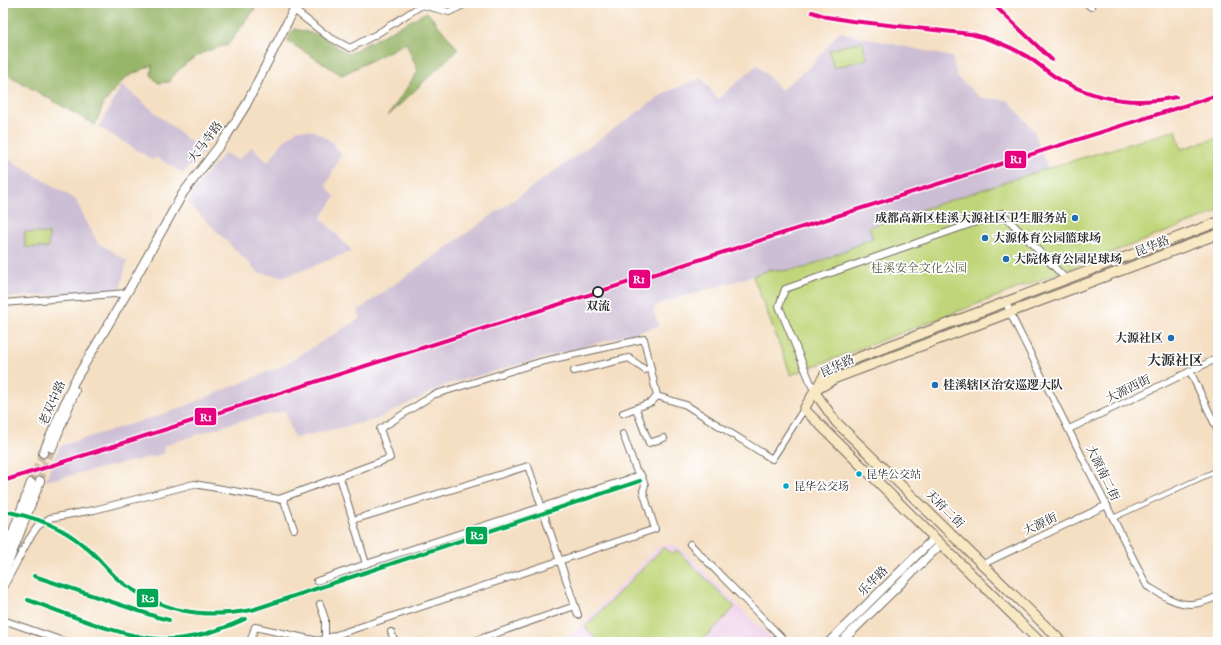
<svg xmlns="http://www.w3.org/2000/svg" width="1221" height="645" viewBox="0 0 1221 645" font-family="'IM FELL French Canon','Noto Serif SC',serif">
	<style>
		.built { fill: #eed0e8 }
		.industrial { fill: #ccbed4 }
		.green { fill: #c0d579; stroke: #768052 }
		.forest { fill: #98b669; stroke: #62704a }
		.lines { fill: none; stroke-linecap: round; stroke-linejoin: round }
		.tertiary-tunnel { stroke: #cdbba5; stroke-width: 8; stroke-dasharray: 8 4; stroke-linecap: butt }
		.pedestrian-casing { stroke: #726a60; stroke-width: 6 }
		.minor-casing { stroke: #726a60; stroke-width: 8 }
		.tertiary-casing { stroke: #726a60; stroke-width: 10 }
		.secondary-casing { stroke: #726a60; stroke-width: 11 }
		.pedestrian { stroke: #fff; stroke-width: 4.5 }
		.minor { stroke: #fff; stroke-width: 6 }
		.tertiary { stroke: #fff; stroke-width: 8 }
		.secondary { stroke: #f8e8c3; stroke-width: 9 }
		.rail-1-casing { stroke: #fff; stroke-width: 7 }
		.rail-2-casing { stroke: #fff; stroke-width: 7 }
		.rail-1 { stroke: #e5007d; stroke-width: 4 }
		.rail-2 { stroke: #00a651; stroke-width: 4 }
		.poi-dot { fill: #1f6fb2; stroke: #fff; stroke-width: 1.5 }
		.stop-dot { fill: #fff; stroke: #2b2b2b; stroke-width: 2 }
		.bus-dot { fill: #02a3c6; stroke: #fff; stroke-width: 1.5 }
		.labels { text-anchor: middle; dominant-baseline: central; stroke-width: 3.5; stroke-linejoin: round; paint-order: stroke }
		.bus-label { font-size: 11px; fill: #2b2b2b; stroke: #fff; text-anchor: start }
		.street-label { font-size: 12px; fill: #2b2b2b; stroke: #fff }
		.poi-label { font-size: 12px; font-weight: bold; fill: #2b2b2b; stroke: #fff; text-anchor: start }
		.park-label { font-size: 12px; fill: #585e42; stroke: #fff }
		.stop-label { font-size: 12px; font-weight: bold; fill: #2b2b2b; stroke: #fff }
		.quarter-label { font-size: 14px; font-weight: bold; fill: #2b2b2b; stroke: #fff }
		.line-badge { stroke: #fff; stroke-width: 1.5 }
		.badge-label { font-size: 11px; text-anchor: middle; font-weight: bold; fill: #fff }
	</style>
	<rect width="100%" height="100%" fill="#fff"/>
	<filter id="ink" filterUnits="userSpaceOnUse"><feTurbulence type="fractalNoise" baseFrequency=".025" numOctaves="2"/><feDisplacementMap in="SourceGraphic" scale="8" xChannelSelector="R" yChannelSelector="G"/><feConvolveMatrix kernelMatrix="1 2 1 2 8 2 1 2 1" color-interpolation-filters="sRGB"/></filter>
	<filter id="wash" filterUnits="userSpaceOnUse"><feTurbulence type="fractalNoise" baseFrequency=".012" numOctaves="4" result="noise"/><feDisplacementMap in="SourceGraphic" scale="16" xChannelSelector="R" yChannelSelector="G"/><feGaussianBlur stdDeviation="0.9" result="paint"/><feColorMatrix in="noise" values="0 0 0 0 0 0 0 0 0 0 0 0 0 0 0 0 0 1.4 0 .05"/><feComposite in="paint" operator="in"/></filter>
	<g filter="url(#wash)">
		<rect width="100%" height="100%" fill="#f5dfc3"/>
		<!-- built -->
		<path class="built" d="M663,544L674,545L681,548L775,642H565L655,550Z"/>
		<!-- industrial -->
		<g class="industrial">
			<path d="M839,32L952,57L957,77L981,98L1008,100L1034,131L1048,168L869,227L873,238L805,268L779,271L771,269L753,276L659,304L653,310L659,326L448,384L375,420L294,438L285,411L236,422L163,446L165,453L155,456L45,481L60,446L176,410L282,366L361,318L357,311L666,92L702,78L718,99L757,65L781,90L812,65Z"/>
			<path d="M122,85L203,152L183,173L156,157L153,160L99,127Z"/>
			<path d="M298,129L314,131L332,142L341,153L326,186L335,197L321,218L352,251L285,277L259,273L188,203L198,183L225,153L238,160L252,147L268,162L283,142Z"/>
			<path d="M3,156L75,199L97,242L127,261L120,290L3,298Z"/>
		</g>
		<!-- green -->
		<g class="green">
			<path d="M862,41L867,59L834,68L829,50Z"/>
			<path d="M1176,130L1181,149L1218,138V212L791,375L753,276L771,269L779,271L805,268L873,238L869,227L1048,168Z"/>
			<path d="M25,232L49,234L48,248L25,247Z"/>
			<path d="M664,547L672,554L677,550L735,607L701,642H600L585,627Z"/>
		</g>
		<!-- forest -->
		<g class="forest">
			<path d="M3,3H255L257,6L228,45C204,50 183,61 169,82L158,83L151,75L152,65L125,78L104,103L95,125L3,72Z"/>
			<path d="M427,12L458,49L388,116L418,71L406,43L342,75L287,41L294,29L320,35L348,54Z"/>
		</g>
	</g>
	<g filter="url(#ink)">
		<g class="lines">
			<!-- tertiary-tunnel -->
			<g class="tertiary-tunnel">
				<path d="M40,481L52,448"/>
				<path d="M31,483L43,453"/>
			</g>
			<defs>
				<path id="pedestrian" d="M1113,518L1218,470"/>
				<g id="minor">
					<path d="M1086,3L1091,7"/>
					<path d="M294,10L329,37L350,48L375,35L422,5L449,12L468,3"/>
					<path d="M1006,300L1009,311L1147,586C1174,602 1187,612 1218,596"/>
					<path d="M3,303L127,293"/>
					<path d="M574,371L629,358L645,370L651,368"/>
					<path d="M1190,371L1218,431"/>
					<path d="M814,391L779,306L785,289L1002,213L1065,278"/>
					<path d="M636,409L649,443L664,438"/>
					<path d="M623,413L652,402L657,396"/>
					<path d="M1069,429L1218,358"/>
					<path d="M283,498L294,529"/>
					<path d="M353,520L528,466L578,615"/>
					<path d="M690,544L786,642"/>
					<path d="M366,564L641,475"/>
					<path d="M983,564L1107,505"/>
					<path d="M317,581L366,564L340,477"/>
					<path d="M3,588L29,539L38,526L50,518L94,510L194,484L279,499L390,458L380,429L433,395L540,362L644,339L657,396L686,405L772,459L804,409"/>
					<path d="M320,604L325,619V639"/>
					<path d="M3,620L66,642"/>
					<path d="M391,632L395,642"/>
					<path d="M250,642L255,627L318,641L655,529L643,491L645,485L641,475L636,470L623,434"/>
					<path d="M471,642L575,606"/>
				</g>
				<g id="tertiary">
					<path d="M52,448L75,391"/>
					<path d="M43,453L74,382L127,293L183,193L226,137L246,105L297,3"/>
					<path d="M3,559L31,483"/>
					<path d="M3,576L40,481"/>
					<path d="M829,642L934,538"/>
					<path d="M841,642L941,544"/>
				</g>
				<g id="secondary">
					<path d="M816,390L836,378L1218,234"/>
					<path d="M814,391L836,422L1062,642"/>
					<path d="M1040,642L804,409L828,369L1218,222"/>
				</g>
			</defs>
			<!-- pedestrian casing -->
			<use href="#pedestrian" class="pedestrian-casing"/>
			<!-- minor casing -->
			<use href="#minor" class="minor-casing"/>
			<!-- tertiary casing -->
			<use href="#tertiary" class="tertiary-casing"/>
			<!-- secondary casing -->
			<use href="#secondary" class="secondary-casing"/>
			<!-- pedestrian -->
			<use href="#pedestrian" class="pedestrian"/>
			<!-- minor -->
			<use href="#minor" class="minor"/>
			<!-- tertiary -->
			<use href="#tertiary" class="tertiary"/>
			<!-- secondary -->
			<use href="#secondary" class="secondary"/>
			<defs>
				<g id="rail-1">
					<path d="M992,3L1052,60"/>
					<path d="M812,12L827,17L852,21L971,34C991,39 1010,46 1028,57C1041,65 1052,77 1066,83C1101,101 1138,105 1176,97"/>
					<path d="M3,481L1218,95"/>
				</g>
				<g id="rail-2">
					<path d="M3,511C32,516 61,526 83,545C97,555 107,570 120,581C162,612 201,619 252,610L640,481"/>
					<path d="M34,576L157,617L169,620"/>
					<path d="M28,600C66,613 120,637 159,639C189,641 219,631 245,619"/>
				</g>
			</defs>
			<!-- rail-1 casing -->
			<use href="#rail-1" class="rail-1-casing"/>
			<!-- rail-2 casing -->
			<use href="#rail-2" class="rail-2-casing"/>
			<!-- rail-1 -->
			<use href="#rail-1" class="rail-1"/>
			<!-- rail-2 -->
			<use href="#rail-2" class="rail-2"/>
		</g>
	</g>
	<!-- markers -->
	<g class="poi-dot">
		<circle cx="1075" cy="218" r="4"/>
		<circle cx="985" cy="238" r="4"/>
		<circle cx="1006" cy="259" r="4"/>
		<circle cx="1171" cy="338" r="4"/>
		<circle cx="935" cy="385" r="4"/>
	</g>
	<circle class="stop-dot" cx="598" cy="292" r="5"/>
	<g class="bus-dot">
		<circle cx="859" cy="474" r="3.5"/>
		<circle cx="786" cy="486" r="3.5"/>
	</g>
	<g class="labels">
		<!-- bus labels -->
		<g class="bus-label">
			<text x="866" y="474">昆华公交站</text>
			<text x="794" y="486">昆华公交场</text>
		</g>
		<!-- street labels -->
		<g class="street-label">
			<text transform="translate(205 142) rotate(-53)">大马寺路</text>
			<text transform="translate(1152 246) rotate(-21)">昆华路</text>
			<text transform="translate(837 366) rotate(-25)">昆华路</text>
			<text transform="translate(1128 389) rotate(-26)">大源西街</text>
			<text transform="translate(52 403) rotate(-66)">老双中路</text>
			<text transform="translate(1103 473) rotate(64)">大源南二街</text>
			<text transform="translate(945 509) rotate(45)">天府二街</text>
			<text transform="translate(1040 524) rotate(-25)">大源街</text>
			<text transform="translate(873 581) rotate(-45)">乐华路</text>
		</g>
		<!-- poi labels -->
		<g class="poi-label">
			<text x="1067" y="218" text-anchor="end">成都高新区桂溪大源社区卫生服务站</text>
			<text x="993" y="238">大源体育公园篮球场</text>
			<text x="1014" y="259">大院体育公园足球场</text>
			<text x="1163" y="338" text-anchor="end">大源社区</text>
			<text x="943" y="385">桂溪辖区治安巡逻大队</text>
		</g>
		<!-- park labels -->
		<g class="park-label">
			<text x="919" y="268">桂溪安全文化公园</text>
		</g>
		<!-- stop labels -->
		<g class="stop-label">
			<text x="598" y="306">双流</text>
		</g>
		<!-- quarter labels -->
		<g class="quarter-label">
			<text x="1175" y="360">大源社区</text>
		</g>
	</g>
	<g class="line-badge">
		<rect x="1004" y="150" width="23" height="19" rx="4" fill="#e5007d"/>
		<rect x="628" y="269" width="23" height="20" rx="4" fill="#e5007d"/>
		<rect x="194" y="407" width="23" height="19" rx="4" fill="#e5007d"/>
		<rect x="465" y="526" width="23" height="19" rx="4" fill="#00a651"/>
		<rect x="136" y="588" width="23" height="20" rx="4" fill="#00a651"/>
	</g>
	<g class="badge-label">
		<text x="1016" y="163">R1</text>
		<text x="639" y="283">R1</text>
		<text x="206" y="421">R1</text>
		<text x="477" y="539">R2</text>
		<text x="148" y="602">R2</text>
	</g>
	<!-- margin -->
	<rect width="1221" height="645" fill="none" stroke="#fff" stroke-width="16"/>
</svg>
